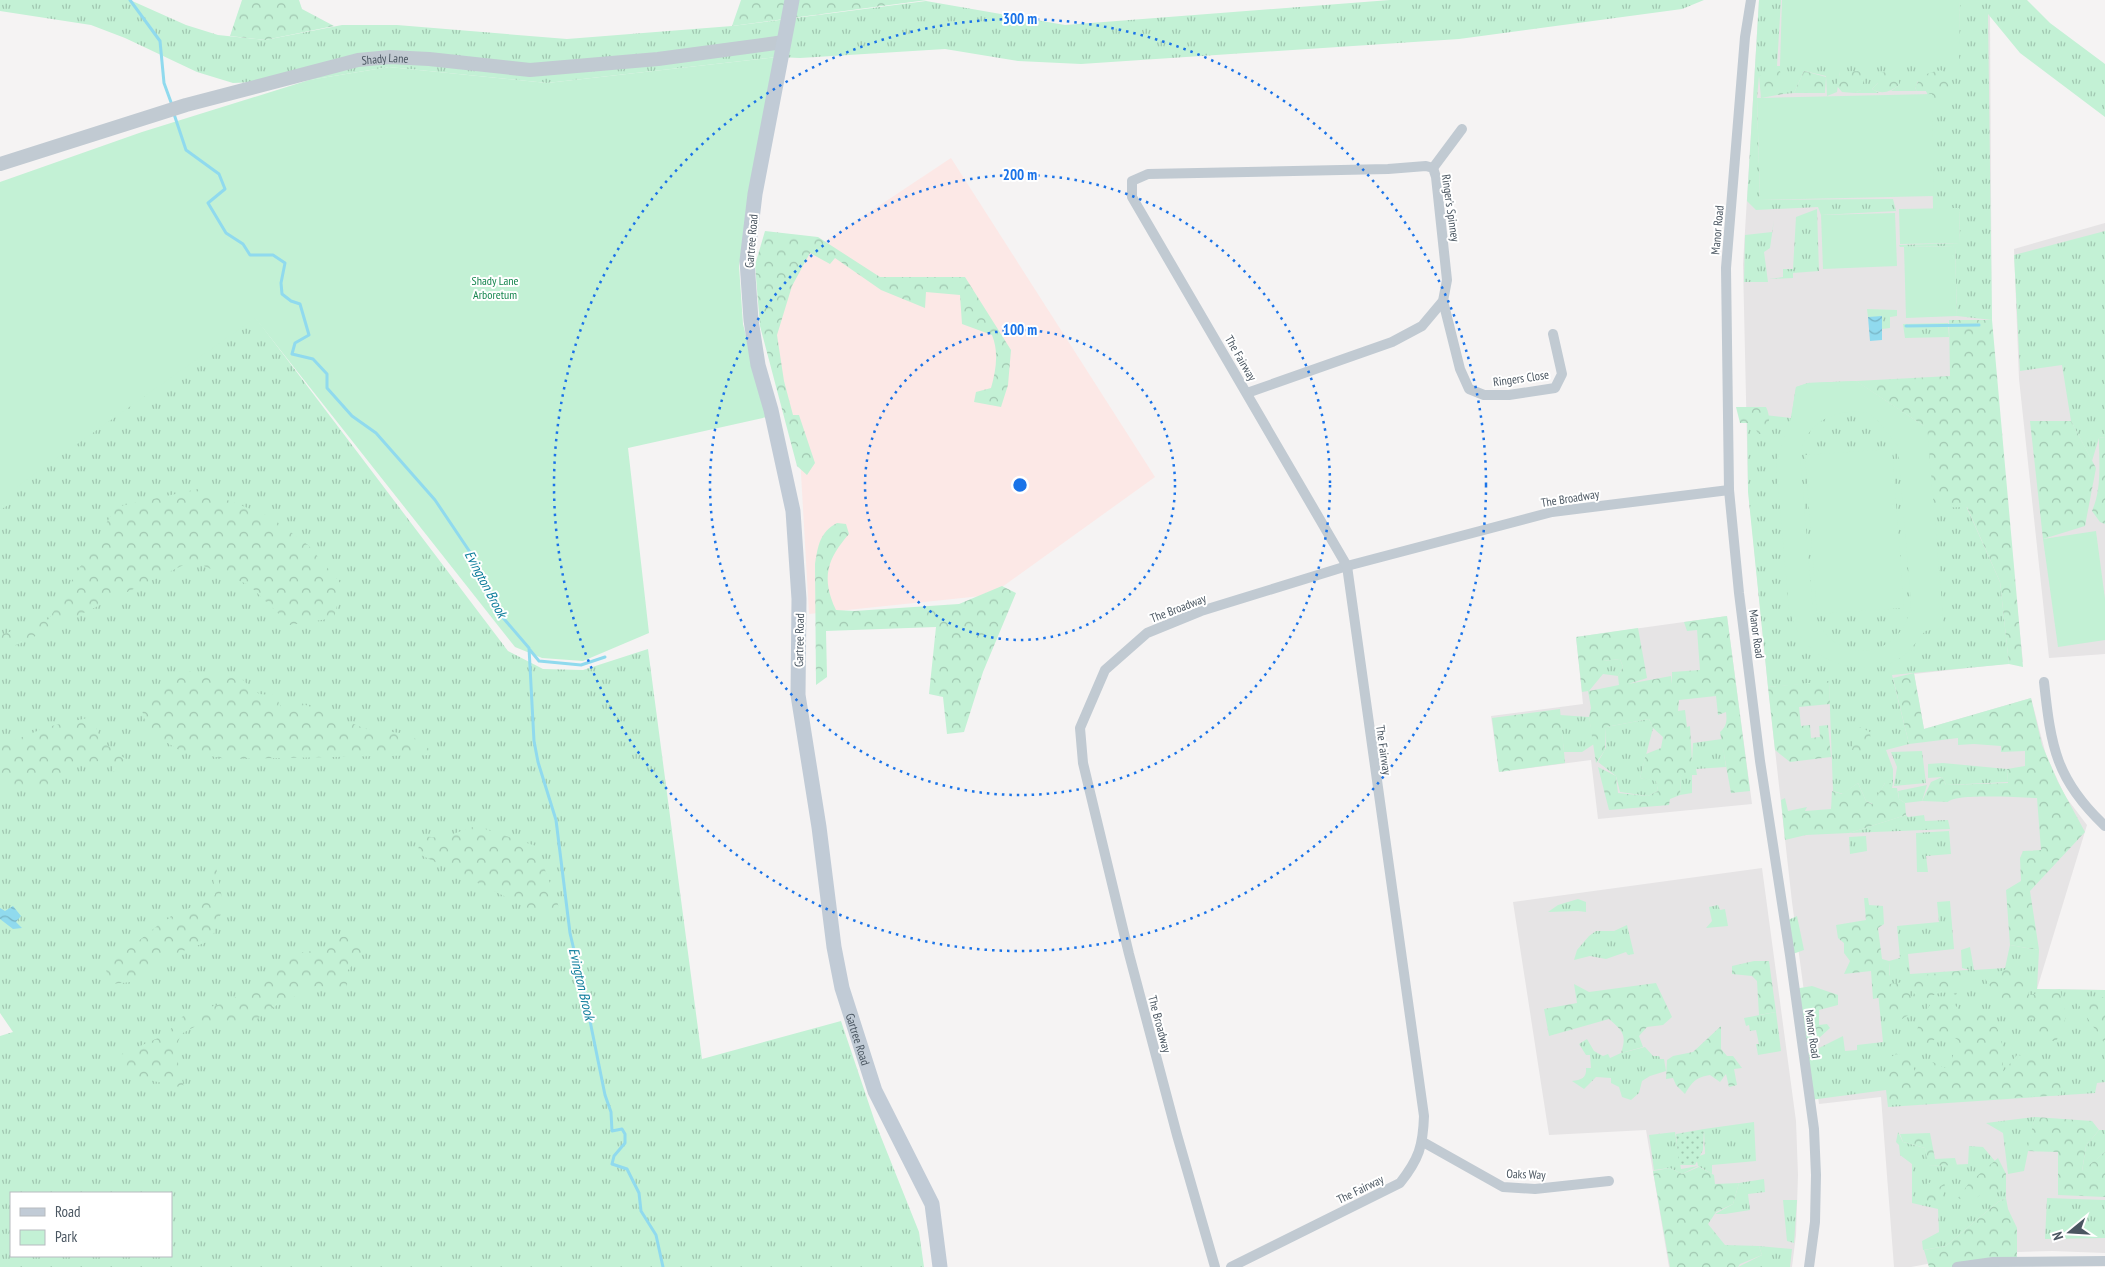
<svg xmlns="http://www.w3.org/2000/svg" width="2105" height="1267" viewBox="0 0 2105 1267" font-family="'PT Sans Narrow',sans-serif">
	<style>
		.education { fill: #e6e4e5 }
		.medical { fill: #fce8e6 }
		.grass { fill: url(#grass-tufts); fill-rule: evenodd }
		.forest { fill: url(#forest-crowns); fill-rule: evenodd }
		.park { fill: #c3f1d5; fill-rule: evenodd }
		.garden { fill: url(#garden-dots) }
		.water { fill: url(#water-waves) }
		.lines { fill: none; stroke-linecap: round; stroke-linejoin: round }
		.stream { stroke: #90daee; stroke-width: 3 }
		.minor { stroke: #c1cad2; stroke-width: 10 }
		.tertiary { stroke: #c1cad2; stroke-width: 14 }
		.secondary { stroke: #c1cbd6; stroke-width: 15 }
		.ring { fill: none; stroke: #1a73e8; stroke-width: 2.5; stroke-dasharray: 2.5 5 }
		.labels { text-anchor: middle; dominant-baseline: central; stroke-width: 4; stroke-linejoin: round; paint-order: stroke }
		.street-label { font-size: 12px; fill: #4a5661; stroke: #fff }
		.park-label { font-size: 12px; fill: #17864f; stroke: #fff }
		.water-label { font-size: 14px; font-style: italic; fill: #0c7c9b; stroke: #fff }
		.centre { fill: #1a73e8; stroke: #fff; stroke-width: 2.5 }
		.ring-label { font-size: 15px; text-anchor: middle; font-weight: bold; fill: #1a73e8; stroke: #fff; stroke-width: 4; stroke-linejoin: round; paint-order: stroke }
	</style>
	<defs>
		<pattern id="grass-tufts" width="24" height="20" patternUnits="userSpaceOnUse" patternTransform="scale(1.25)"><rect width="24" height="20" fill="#c3f1d5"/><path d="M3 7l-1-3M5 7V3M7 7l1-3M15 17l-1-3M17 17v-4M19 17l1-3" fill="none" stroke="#a0c6b0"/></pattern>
		<pattern id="forest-crowns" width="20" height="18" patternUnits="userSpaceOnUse" patternTransform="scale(1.25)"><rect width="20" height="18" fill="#c3f1d5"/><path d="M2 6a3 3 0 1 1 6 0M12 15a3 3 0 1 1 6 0" fill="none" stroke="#a0c6b0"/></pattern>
		<pattern id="garden-dots" width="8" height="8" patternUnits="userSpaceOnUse" patternTransform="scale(1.25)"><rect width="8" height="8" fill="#c3f1d5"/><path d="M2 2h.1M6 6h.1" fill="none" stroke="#a0c6b0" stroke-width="1.8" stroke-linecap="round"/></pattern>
		<pattern id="water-waves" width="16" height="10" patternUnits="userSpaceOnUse" patternTransform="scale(1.25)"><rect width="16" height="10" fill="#90daee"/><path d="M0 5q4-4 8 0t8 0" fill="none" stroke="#78b4c4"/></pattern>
	</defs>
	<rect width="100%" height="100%" fill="#f5f3f3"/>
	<!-- education -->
	<g class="education">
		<path d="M1759,0H1981L1990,13L1992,367L2023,662L1914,674L1924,729L2031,698L2046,755L2065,796L2087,825L2037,989L2105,990V1253L2052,1251L1986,1253L1911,1267H1894L1881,1097L1819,1104L1792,902L1768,687L1748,487L1743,264Z"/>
		<path d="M2105,223V654L2049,658L2019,379L2014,249Z"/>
		<path d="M1727,616L1752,804L1598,819L1591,760L1499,772L1491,716L1583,704L1576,637Z"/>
		<path d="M1762,868L1796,1121L1798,1175L1796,1235L1792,1267H1669L1646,1130L1549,1135L1513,902Z"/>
	</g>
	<!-- medical -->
	<path class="medical" d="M951,158L1155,477L991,595L809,614L800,456L780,390L766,277L832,237Z"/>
	<!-- grass -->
	<g class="grass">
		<path d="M0,0H130L186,25L218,35L265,40L342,25H397L567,39L732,26L926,1L1065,25L1390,0H1704L1682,9L1459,39L1081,64L1018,61L945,49L800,58L777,57L547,83L389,67L309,80L233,83L197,72L125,38L91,25L0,11Z"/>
		<path d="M1759,0H1781L1777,66H1958L1960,0H2027L2050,23L2105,64V117L2020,53L1988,14L1992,320L1957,316L1955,246L1900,247L1899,245L1960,243L1959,209H1933L1931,97L1918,81L1915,88L1917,91H1891L1899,85L1878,83L1872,89L1879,93H1854L1861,90L1840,72L1837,92L1827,96L1826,76L1804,71L1794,93L1783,94V83L1759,76L1757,98L1760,200L1893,199L1896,211L1821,215L1818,207L1756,210L1747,201Z"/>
		<path d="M1817,209L1819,271L1793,273V278L1769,279L1783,277V269H1793L1796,217Z"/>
		<path d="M1774,220L1770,248L1764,252L1768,282H1744L1745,235L1772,232Z"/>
		<path d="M2105,231V437L2099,438L2092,461L2071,421L2062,365L2020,371L2014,255Z"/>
		<path d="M1867,309L1897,310V316L1890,317V328L1882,329V317H1868Z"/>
		<path d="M255,317L508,651L543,669L583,670L648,649L702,1059L841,1021L875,1122L919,1232L924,1267H0V1036L13,1032L0,1013V510L15,482ZM11,1193H171V1256H11Z"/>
		<path d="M1948,323L1949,337L1905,338L1903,324Z"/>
		<path d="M1856,381L1923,426L1930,425L2000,582L2009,664L1892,675L1909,744L1886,750L1893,769V783H1885L1873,804L1866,801L1858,783L1843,794L1833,791L1829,682L1768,687L1748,492L1747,413L1791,418L1796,387L1808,383Z"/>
		<path d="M1620,659L1623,667L1618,676L1603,674V661Z"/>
		<path d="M1560,715L1589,717L1594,744L1582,752H1564Z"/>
		<path d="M1649,719L1653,728L1640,778L1656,780L1658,791L1648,796L1620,792L1616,776L1598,762L1606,748V727Z"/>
		<path d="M1722,739L1726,767L1696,769L1697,775H1692V793L1680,795L1681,776L1692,762L1693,743Z"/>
		<path d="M1922,751L1926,783L1894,786L1897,767L1891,752Z"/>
		<path d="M1943,763L2007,769L2008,782L1946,785L1942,777L1928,778V764Z"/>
		<path d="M1927,785L1922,801L1905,803L1899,799L1898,791Z"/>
		<path d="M1906,815L1908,817L1924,815L1925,821L1948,820L1950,829L1849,833Z"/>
		<path d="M1949,831L1951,854L1926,856L1928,872H1917L1916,833Z"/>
		<path d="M1866,836L1867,851L1850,854L1849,837Z"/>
		<path d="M1578,899L1586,902V912L1578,911L1548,912L1558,905Z"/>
		<path d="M1950,901L1954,949L1908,954L1910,974L1970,970L1962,968L1961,950L1970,947L1974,970L2005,968L2010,945L2039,950L2037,989L2105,990V1082L2097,1083L2095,1093L1888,1107L1886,1090L1810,1100L1803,1056L1843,1036L1845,1051L1857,1050V1045L1883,1042L1877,983L1890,975L1889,961L1900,958L1897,926L1939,922L1937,902Z"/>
		<path d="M1718,905L1720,910L1725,909L1728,926L1706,928L1712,921L1709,907Z"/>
		<path d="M1797,916L1804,950L1790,955L1786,921Z"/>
		<path d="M1627,925L1634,954L1628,955L1626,952L1606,959L1590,956L1574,960L1577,950L1589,936L1596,931H1614Z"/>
		<path d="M1776,1012L1781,1051L1758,1055L1756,1044H1759L1756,1030L1750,1031L1749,1025L1746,1026L1744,1018Z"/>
		<path d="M1587,1039L1594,1051L1603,1056L1608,1054L1610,1058L1621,1053L1645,1047L1653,1056H1659L1660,1059H1664L1666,1071L1650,1076L1642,1081L1639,1093L1631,1100L1622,1097L1619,1087L1611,1083V1078L1596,1077L1584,1089L1572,1081C1581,1080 1587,1078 1586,1068H1591L1590,1055H1586L1579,1044Z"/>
		<path d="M2035,1117L2024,1171L2008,1174L2003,1133L1986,1123Z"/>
		<path d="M1754,1122L1756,1161L1712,1165V1174L1698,1166L1682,1174L1670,1168L1654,1170L1649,1135L1675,1132L1681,1169L1698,1166L1696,1157L1705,1154L1704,1129Z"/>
		<path d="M2099,1130H2105V1152L2082,1172L2086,1146Z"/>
		<path d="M1898,1132L1903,1142L1925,1148L1929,1166L1968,1164L1969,1146L1983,1147L2006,1174V1198L1998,1202L1946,1246L1923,1250L1922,1241L1939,1232L1938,1209L1912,1203V1164L1900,1155L1899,1145L1896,1142Z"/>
		<path d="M1764,1179L1765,1192L1748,1194L1750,1210L1725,1214H1715L1733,1204L1739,1183Z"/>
		<path d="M2047,1198L2105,1200V1238L2045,1239Z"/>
		<path d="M1783,1200H1797L1794,1243L1787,1241Z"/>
		<path d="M1759,1246L1792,1249L1790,1267H1738L1762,1255Z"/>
	</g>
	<!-- forest -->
	<g class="forest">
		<path d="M242,0H299L302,9L334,26L265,40L230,36Z"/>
		<path d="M741,0H927L732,26Z"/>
		<path d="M1941,70C1949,79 1950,85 1949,97L1942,102H1931L1926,91H1917L1915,88C1922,73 1926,74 1941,70Z"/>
		<path d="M1780,71L1783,83V94L1761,98L1759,76Z"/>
		<path d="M1804,71L1826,77L1825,93H1794Z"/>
		<path d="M1858,71L1865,76L1861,90L1854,93L1842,92L1837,86L1840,72Z"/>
		<path d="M1893,71L1899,76V85C1890,92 1882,95 1872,89L1878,83L1880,73Z"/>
		<path d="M765,231L818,237L880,277H965L1011,350L1008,385L1001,407L974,402L976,392L991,388C996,371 999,352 992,335L962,324L960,295L926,292L925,308L881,290L835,258L830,264L810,253L792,286L777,335L784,381L793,415H799L815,463L807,475L797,466L760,326L755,265Z"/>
		<path d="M1949,320H1992L2023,667L2009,664L2000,582L1967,507L1934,508L1927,428L1856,381L1950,376Z"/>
		<path d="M1736,407H1766C1771,417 1768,424 1769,434H1758L1753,423H1740Z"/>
		<path d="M2030,421H2071L2096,468L2085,526L2043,539Z"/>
		<path d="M2105,437V524L2100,522L2092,511C2102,489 2099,462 2099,438Z"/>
		<path d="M198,489L269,516L308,545L342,585L334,618L290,625L249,585L192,561L0,653V635L49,619L116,507Z"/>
		<path d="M837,523L846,524L849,534C827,559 821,578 836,610L854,611L959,604L1002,586L1016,593L983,672L964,732L947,734L943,697L929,694L936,627L826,631L827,677L816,685L815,564C818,545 820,532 837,523Z"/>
		<path d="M1727,616L1750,791L1731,793L1720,732C1727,726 1727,720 1726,712L1718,715L1716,696L1679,700L1678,711L1685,710L1687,727L1690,726L1692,762L1689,771L1681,776L1680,795L1670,799L1669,805L1609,810L1598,767L1616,776L1618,793L1648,796L1658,791L1656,781L1640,778L1646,754L1661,748L1663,737L1653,728L1649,719L1606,727L1605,750L1596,763L1589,717L1591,708L1588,691L1582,692L1576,637L1638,628L1647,678L1628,684L1671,676L1672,684V672L1700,670L1697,630L1687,631L1684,622ZM1620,659L1623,667L1618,676L1619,685L1589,691L1603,674V661Z"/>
		<path d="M185,671L238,676L259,694L275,695L282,709L301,703L366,729L409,734L437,755L226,759L179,750L148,731L139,700L160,691Z"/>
		<path d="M1914,673L1924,729L2031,698L2042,745L2058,782L2085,832L2030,891L2039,950L2010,945L2006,890L2021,881L2020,858L2023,851L2041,850L2037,798C2021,798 1957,793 1948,802L1922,801L1931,782L1942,777L1946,785L2008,783L2007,769L2025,766V751L2001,752V746L1974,744L1958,745V738L1909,744L1893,678Z"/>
		<path d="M1829,681L1830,704L1799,707L1801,726L1810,725L1811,738L1820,737L1819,726L1828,725L1831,757L1790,762L1775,750L1768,687Z"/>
		<path d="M1560,709L1565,763L1499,772L1492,718Z"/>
		<path d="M92,717L101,740L132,764L119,774L113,771V759L81,764L54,785L0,790V746L47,727Z"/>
		<path d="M1860,727L1870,732L1871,742L1870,752L1852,750L1854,738Z"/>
		<path d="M1858,783L1866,801L1872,804L1885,783H1893L1892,788H1897L1899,799L1905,803L1906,815L1849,833L1806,835L1785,840L1781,800L1785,798L1788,811L1807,807L1805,811L1831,809L1832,791L1842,794Z"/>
		<path d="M476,826L536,846L559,907L540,914L417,853L422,836L441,838Z"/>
		<path d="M216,866L224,909L217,921L212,940L172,955L131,982L112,984L105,968L162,922L215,895L212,867Z"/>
		<path d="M1864,898H1868L1869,905L1883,906L1884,924L1878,928L1882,959L1889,961L1890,984L1904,982L1911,997L1910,1014L1899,1021C1888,1017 1884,1008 1883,997L1873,999L1871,971L1844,974L1850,961L1844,953V943L1838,938L1836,925L1866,920Z"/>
		<path d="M338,936L359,938L363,953L348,970L347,986L341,993L318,985L277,1005L254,1021L196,1026L181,1034L175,1050L184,1088L136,1077L108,1060L165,1035L185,1014L228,1002L266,978L297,953L321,950Z"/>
		<path d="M1754,961H1769L1776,1012L1759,1015L1757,981L1752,976L1732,974V966Z"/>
		<path d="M2021,964L2029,995L2060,989L2066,1017L2056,1042L2038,1036L2037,1019L2014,1020L2002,1005L1984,977Z"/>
		<path d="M1967,970L1956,995C1943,989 1935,994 1923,1001L1916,997L1906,977Z"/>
		<path d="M1656,983L1672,1017L1663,1025L1647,1027L1639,1036L1643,1047L1621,1053C1627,1035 1623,1031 1609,1019L1549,1036L1544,1009L1577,1003L1574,984L1589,992Z"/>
		<path d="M1812,986L1838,995V1005L1819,1010V1025L1827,1024L1830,1028L1818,1039L1803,1043L1794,989Z"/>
		<path d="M1948,997L1963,1014L1974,1011L1995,1020L2002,1044L2003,1072L2017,1055L2032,1057L2060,1074L2061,1095L1889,1105L1886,1059L1897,1054L1907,1056L1915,1071L1928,1067L1933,1062L1945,1068L1952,1059L1958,1040L1944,1031L1928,1045L1915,1037L1920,1020L1932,1002Z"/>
		<path d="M2105,997V1044L2076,1001Z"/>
		<path d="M1721,1026V1049L1727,1056H1733L1742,1068L1734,1069L1737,1085L1729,1087L1726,1074L1720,1082L1710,1075C1696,1077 1692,1082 1685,1094L1676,1085L1673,1078L1666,1079L1667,1060L1673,1056L1693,1052Z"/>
		<path d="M2035,1117L2092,1121L2099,1130L2086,1146L2082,1171L2105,1152V1197L2058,1195V1152L2027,1151Z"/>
		<path d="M1930,1133L1935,1159L1955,1158L1957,1165L1928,1166L1925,1148L1903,1142L1900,1134Z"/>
		<path d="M1998,1158L2006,1174L2000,1190L1990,1193L1984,1185L1980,1195L1970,1203L1958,1198L1969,1183Z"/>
		<path d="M1699,1167L1714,1175L1715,1184L1739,1183L1733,1204L1716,1212L1708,1224L1725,1245L1759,1246L1762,1255L1740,1264L1738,1267H1670L1653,1171L1670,1168L1682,1174Z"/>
		<path d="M1928,1182L1938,1188L1945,1183L1942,1204L1913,1202L1929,1191Z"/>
		<path d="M2006,1198L2008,1209L2017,1228V1262L1958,1267H1929L1924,1250L1946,1246L1998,1202Z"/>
	</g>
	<!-- park -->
	<g class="park">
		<path d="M1782,0H1960L1959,66H1780Z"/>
		<path d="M777,57L739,266L743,324L767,417L628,448L649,633L583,661L542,658L515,647L255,318L15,488V501L0,510V182L142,132L309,80L389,67L547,83Z"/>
		<path d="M1932,94L1934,196L1760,200L1757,98Z"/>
		<path d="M1959,208L1960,243L1900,244L1899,209Z"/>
		<path d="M1895,213L1897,266L1823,269L1821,215Z"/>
		<path d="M1955,246L1957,316L1906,318L1904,247Z"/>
		<path d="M1856,381L1927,428L1944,628L1925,631C1918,640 1911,650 1902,657C1876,675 1835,669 1812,649C1800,639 1794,624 1789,610L1776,463L1791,418L1796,387L1808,383ZM1855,411L1868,413L1877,420L1898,446L1911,603C1904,662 1832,668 1813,612L1800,456C1806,425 1825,414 1855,411Z"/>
		<path d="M1892,449L1904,608L1817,614L1805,455Z"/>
		<path d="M2096,531L2105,599V640L2058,647L2043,539Z"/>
	</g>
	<!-- garden -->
	<path class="garden" d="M1704,1129L1703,1150L1695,1165H1679L1676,1134Z"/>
	<!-- water -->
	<g class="water">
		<path d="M1882,316V340L1870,341L1868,317Z"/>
		<path d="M13,906L21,916L16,922L22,928L13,929L0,919V908L5,911Z"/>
	</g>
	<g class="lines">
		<!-- stream -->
		<g class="stream">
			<path d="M130,0L160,41L164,83L172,105"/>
			<path d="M174,114L186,150L219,174L225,189L208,203L226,233L243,244L250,255H273L285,263L281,283L282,294L291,301L300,304L309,335L295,343L292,354L313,359L327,374V388L352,416L376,433L435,500L476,561L499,613L529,648L534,741L538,762L556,820L570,933L587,1006L605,1095L611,1112L612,1131L622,1129L625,1134V1143L614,1156L612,1164L627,1169L639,1193L641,1211L656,1235L663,1267"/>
			<path d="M1906,326L1979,325"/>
			<path d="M530,650L539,661L581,665L605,657"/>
		</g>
		<!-- minor -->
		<g class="minor">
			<path d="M1751,0L1745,37L1726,268L1729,490L1739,593L1760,761L1790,955L1814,1129L1816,1175L1815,1222L1809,1267"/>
			<path d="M1433,168L1462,129"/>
			<path d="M1443,301L1460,369L1469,389L1484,395H1509L1555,388L1562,374L1553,334"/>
			<path d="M2044,682C2051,747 2056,780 2105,826"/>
			<path d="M1423,1142L1503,1187L1535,1189L1609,1181"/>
			<path d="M1215,1267L1177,1135L1129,954L1083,763L1080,728L1105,670L1147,633L1201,611L1347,566L1552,512L1729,490"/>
			<path d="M1231,1267L1400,1183C1419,1159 1423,1146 1424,1116L1347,566L1132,197V181L1148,174L1388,169L1426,166L1433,168L1436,177L1447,280L1443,301L1422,326L1392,342L1247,393"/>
			<path d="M1957,1267L1993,1262L2105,1261"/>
		</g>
		<!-- tertiary -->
		<path class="tertiary" id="s1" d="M0,164L186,105L358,60L390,57L429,59L530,70L658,59L784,42"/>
		<!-- secondary -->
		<path class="secondary" id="s2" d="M792,0L755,194L747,261L751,320L758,365L771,410L793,511L799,599L798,695L819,827L834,947L842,988L875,1091L932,1204L940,1267"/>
	</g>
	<!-- distance rings -->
	<g class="ring">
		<circle cx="1020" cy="485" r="155"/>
		<circle cx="1020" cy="485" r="310"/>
		<circle cx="1020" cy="485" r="466"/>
	</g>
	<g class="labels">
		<!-- street labels -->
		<g class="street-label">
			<text stroke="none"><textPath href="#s1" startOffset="400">Shady Lane</textPath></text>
			<text transform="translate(1451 208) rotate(82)">Ringer's Spinney</text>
			<text transform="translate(1717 230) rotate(-85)">Manor Road</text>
			<text transform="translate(751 241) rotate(-85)">Gartree Road</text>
			<text transform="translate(1241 358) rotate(60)">The Fairway</text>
			<text transform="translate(1521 378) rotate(-8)">Ringers Close</text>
			<text transform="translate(1570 498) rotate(-9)">The Broadway</text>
			<text transform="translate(1178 608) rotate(-21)">The Broadway</text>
			<text transform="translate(1757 634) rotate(82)">Manor Road</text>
			<text transform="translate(799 640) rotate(-89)">Gartree Road</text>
			<text transform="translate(1384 750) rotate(82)">The Fairway</text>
			<text transform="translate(1160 1024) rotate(75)">The Broadway</text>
			<text transform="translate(1813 1034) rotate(82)">Manor Road</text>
			<text stroke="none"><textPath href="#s2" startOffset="1054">Gartree Road</textPath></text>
			<text transform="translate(1526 1174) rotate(2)">Oaks Way</text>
			<text transform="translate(1360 1189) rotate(-26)">The Fairway</text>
		</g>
		<!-- park labels -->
		<g class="park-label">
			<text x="495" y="280">Shady Lane<tspan x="495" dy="14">Arboretum</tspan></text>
		</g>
		<!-- water labels -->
		<g class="water-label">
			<text transform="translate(486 584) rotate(62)">Evington Brook</text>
			<text transform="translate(582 984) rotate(77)">Evington Brook</text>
		</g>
	</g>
	<circle cx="1020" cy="485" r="8" class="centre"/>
	<g class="ring-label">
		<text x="1020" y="24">300 m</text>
		<text x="1020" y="180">200 m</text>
		<text x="1020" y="335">100 m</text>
	</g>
	<!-- legend -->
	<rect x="10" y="1192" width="162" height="65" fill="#ffffff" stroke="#b7bbc0"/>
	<rect x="20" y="1208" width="25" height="8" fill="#c1cbd6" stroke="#b7bbc0"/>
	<text x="55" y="1217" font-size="15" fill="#4a5661">Road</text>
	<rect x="20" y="1230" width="25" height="15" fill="#c3f1d5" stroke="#b7bbc0"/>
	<text x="55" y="1242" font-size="15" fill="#4a5661">Park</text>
	<!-- north arrow -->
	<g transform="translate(2070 1232) rotate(252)" stroke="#ffffff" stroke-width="4" paint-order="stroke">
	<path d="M0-4L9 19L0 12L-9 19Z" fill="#4a5661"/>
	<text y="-8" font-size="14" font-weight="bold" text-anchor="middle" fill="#4a5661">N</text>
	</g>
</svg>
